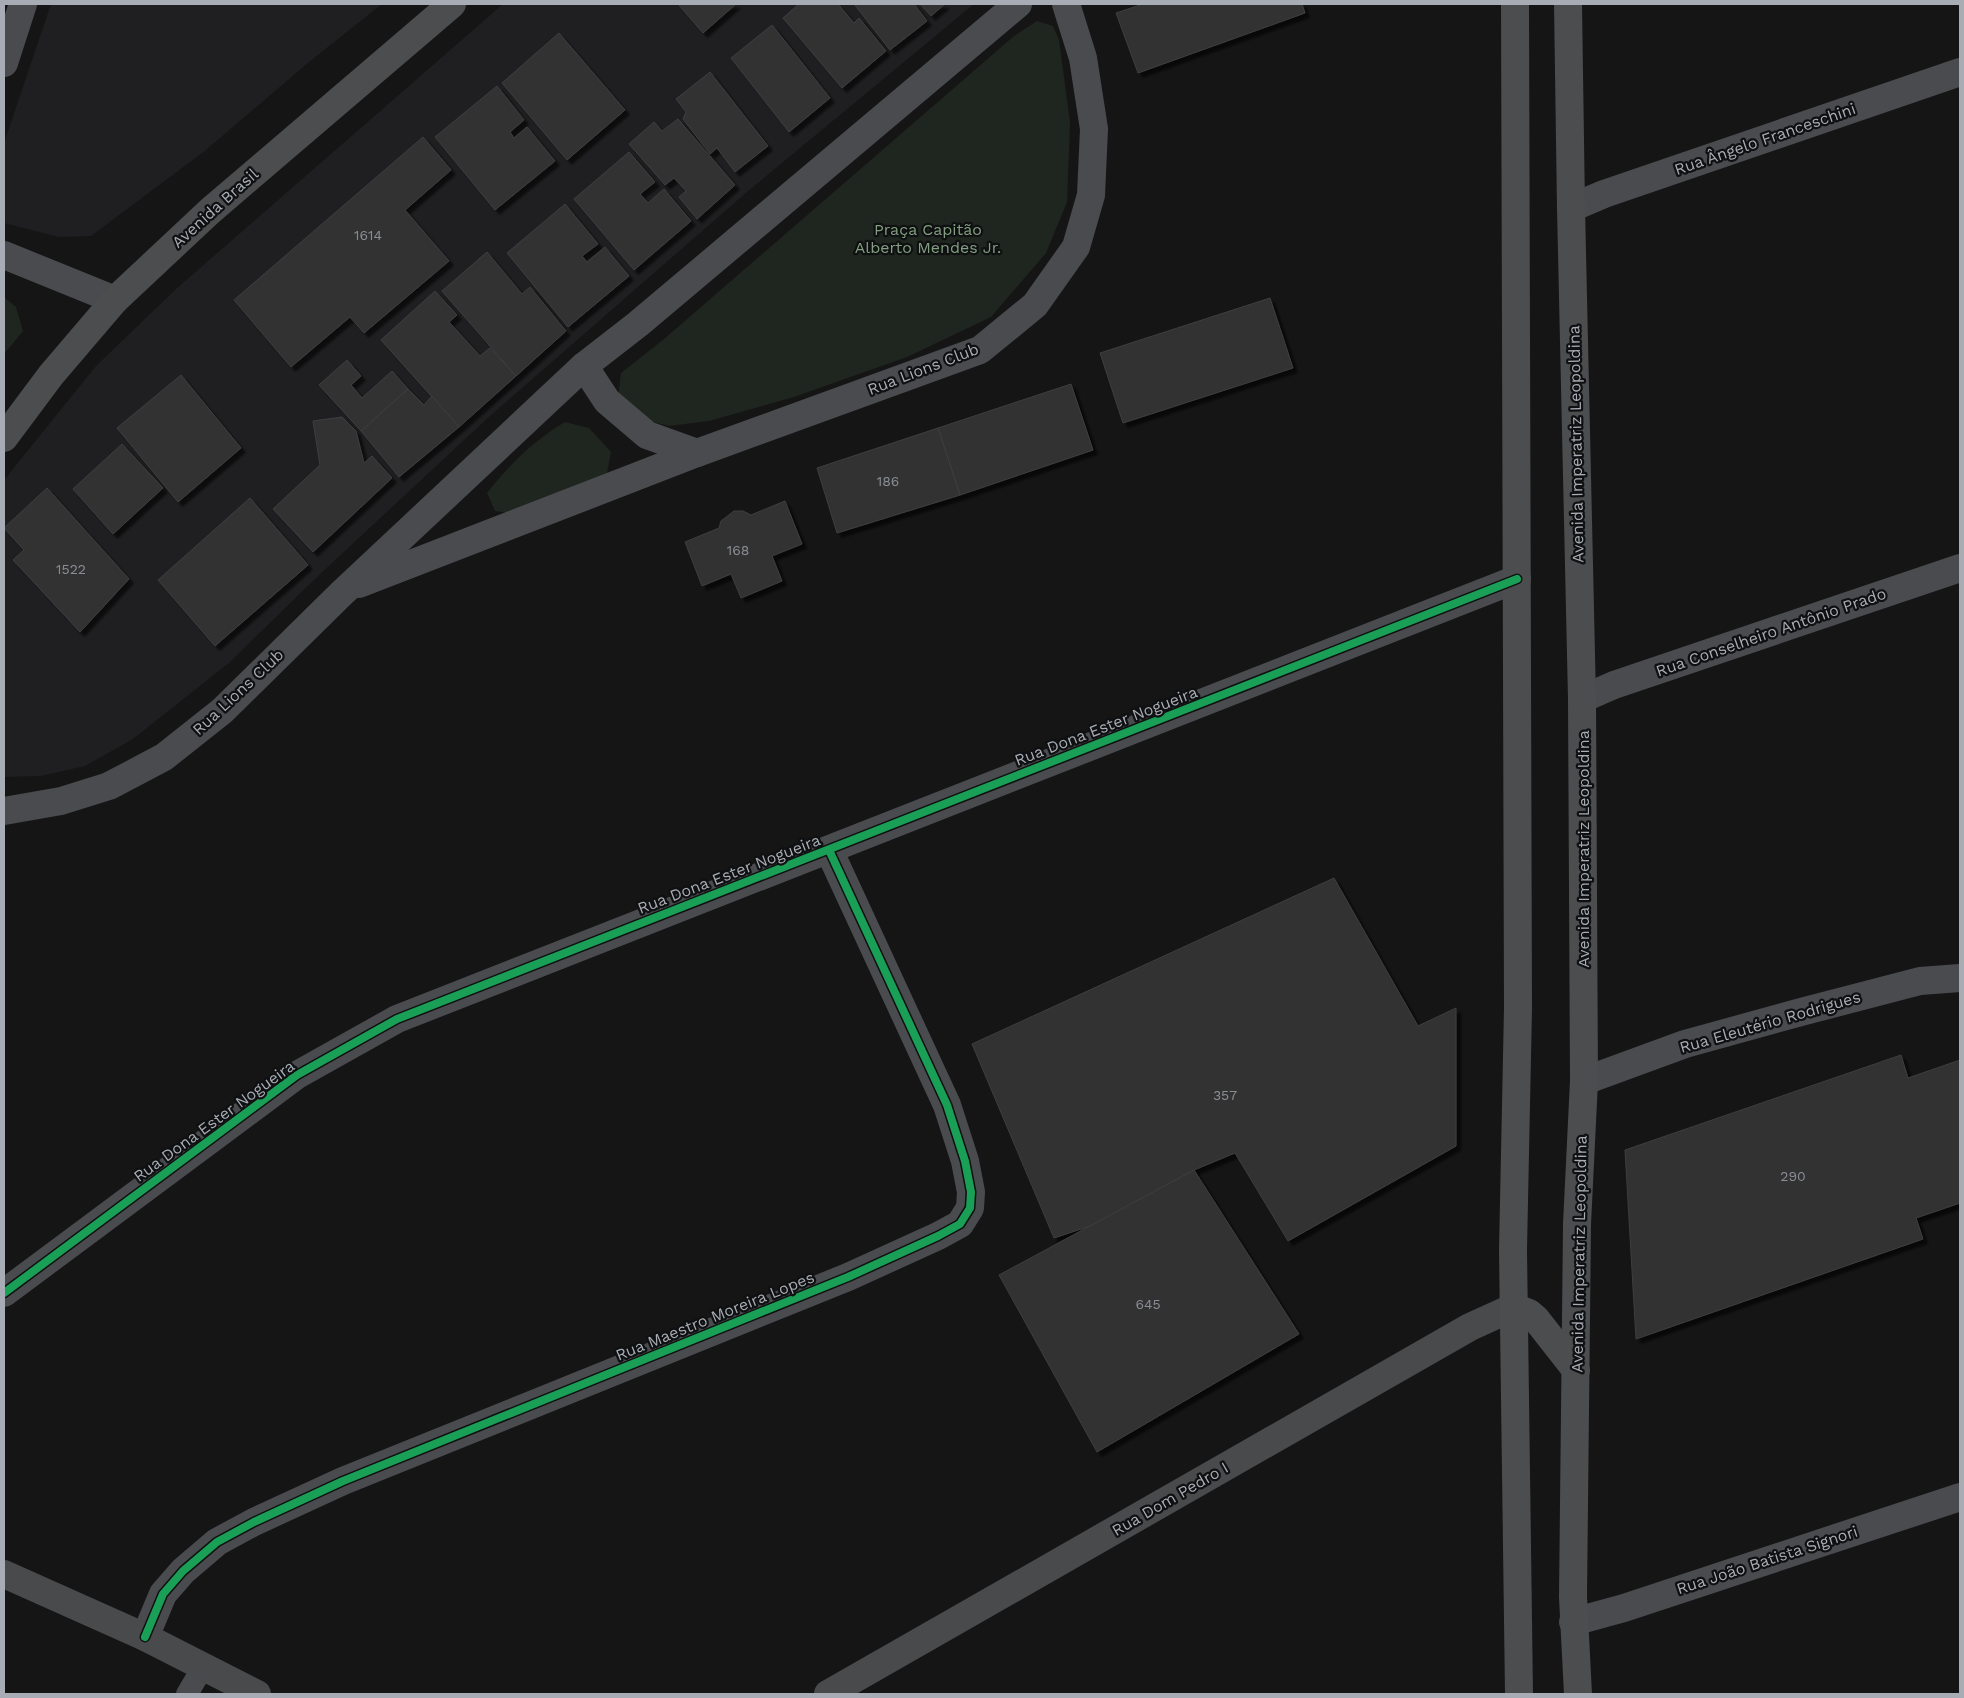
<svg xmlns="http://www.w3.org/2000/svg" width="1964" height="1698" viewBox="0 0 1964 1698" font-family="'Work Sans',sans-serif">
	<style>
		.built { fill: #1f1f21 }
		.green { fill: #1f251f }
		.building { fill: #313132; stroke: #3e3f41; filter: url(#shadow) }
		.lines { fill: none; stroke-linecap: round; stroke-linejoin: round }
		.lane { stroke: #4a4b4e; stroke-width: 22 }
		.street { stroke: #4a4b4e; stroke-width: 28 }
		.secondary { stroke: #484a4c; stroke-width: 28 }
		.primary { stroke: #4c4d4f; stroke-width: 28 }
		.cycleway-casing { stroke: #0f1011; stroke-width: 11 }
		.cycleway { stroke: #1a9f57; stroke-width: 8 }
		.labels { text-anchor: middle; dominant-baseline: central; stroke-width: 4.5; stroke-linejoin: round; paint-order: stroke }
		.number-label { font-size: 14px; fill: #8a8e94 }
		.street-label { font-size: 16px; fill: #a8adb5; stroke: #0f1011 }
		.park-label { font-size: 16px; fill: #839e80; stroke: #0f1011 }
	</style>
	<defs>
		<filter id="shadow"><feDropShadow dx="4.5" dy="4.5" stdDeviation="1" flood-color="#0009"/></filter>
	</defs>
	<rect width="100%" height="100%" fill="#151515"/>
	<!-- built -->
	<g class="built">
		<path d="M51,4H382L309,62L206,150L91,236L59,237L4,223V143Z"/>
		<path d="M503,4H974L747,192L490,416L318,576L230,662L133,739L85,766L41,776L4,777V480L96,366L176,289Z"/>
	</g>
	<!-- green -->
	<g class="green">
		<path d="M1037,21L1053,26L1059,40L1070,122L1067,202L1046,253L991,317L907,357L794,397L709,421L669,426L641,419L618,397L621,373L664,339L1014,36Z"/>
		<path d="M4,297L16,307L23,331L4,354Z"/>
		<path d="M565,422L589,428L611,452L607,473L515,514L495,511L487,493C509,465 534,440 565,422Z"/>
	</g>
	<!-- building -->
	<g class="building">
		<path d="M678,4H736L703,33Z"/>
		<path d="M799,4H838L854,23L859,18L886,51L842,88L783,18Z"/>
		<path d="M854,4H914L927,21L890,50Z"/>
		<path d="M920,4H945L931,16Z"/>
		<path d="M1143,4H1302L1305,13L1138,73L1116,13Z"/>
		<path d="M772,25L830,98L789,132L731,58Z"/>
		<path d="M559,33L625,110L567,160L502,83Z"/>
		<path d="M710,72L768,146L735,172L717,148L710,154L683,119L686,112L676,99Z"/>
		<path d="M497,86L524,120L510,132L514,138L527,127L555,161L495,210L435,137Z"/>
		<path d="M678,119L735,185L697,219L679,197L686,191L674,178L665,185L629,144L654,122L662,131Z"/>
		<path d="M423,137L451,170L405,210L449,261L364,333L350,317L291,367L234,300Z"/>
		<path d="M629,152L655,182L640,194L648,203L664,189L691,221L634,270L574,199Z"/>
		<path d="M565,204L598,244L582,256L587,262L605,247L629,276L568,327L507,253Z"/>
		<path d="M487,252L522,294L530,287L566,331L516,376L442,291Z"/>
		<path d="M435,291L457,315L449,322L480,356L490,348L516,376L459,427L381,340Z"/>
		<path d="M1270,298L1293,368L1123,423L1100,353Z"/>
		<path d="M347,360L361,376L351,385L362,398L392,371L408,389L361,431L319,385Z"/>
		<path d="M181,375L241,448L178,502L117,428Z"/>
		<path d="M1071,384L1093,450L960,495L938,428Z"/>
		<path d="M408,389L424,405L432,396L459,427L399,477L361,431Z"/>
		<path d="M342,417L356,431L364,463L372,456L392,478L313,552L273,509L320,465L313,421Z"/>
		<path d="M938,428L960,495L837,533L817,468Z"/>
		<path d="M122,444L163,488L113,534L73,489Z"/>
		<path d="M47,488L129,579L80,632L13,560L24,550L4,528Z"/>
		<path d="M250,498L308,565L215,646L158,580Z"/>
		<path d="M785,501L802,544L772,556L782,581L741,598L731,574L702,586L685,542L719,528L721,521L734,511H743L751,515Z"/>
		<path d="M1334,878L1418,1026L1456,1008V1146L1288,1241L1235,1153L1194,1170L1093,1225L1054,1238L972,1044Z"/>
		<path d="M1901,1055L1908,1078L1960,1060V1203L1916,1218L1923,1239L1636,1339L1625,1150Z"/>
		<path d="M1194,1170L1299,1334L1097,1452L999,1275Z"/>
	</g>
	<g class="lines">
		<!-- lane -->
		<path class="lane" d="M187,1694L203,1667"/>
		<!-- street -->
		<g class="street">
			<path d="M4,63L23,4"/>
			<path d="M1571,208L1604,194L1960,72"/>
			<path d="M4,255L115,300"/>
			<path d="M584,366L607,401L647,435L697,453L980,350L1035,305L1076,247L1091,195L1094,129L1083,58L1066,4"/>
			<path d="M359,584L697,453"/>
			<path d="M1582,699L1614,685L1960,568"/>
			<path d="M4,811L61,801L109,786L164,757L222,711L341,594L584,366L638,324L1018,4"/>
			<path d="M1584,1081L1685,1044L1801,1012L1920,981L1960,978"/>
			<path d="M4,1293L297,1075L397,1019L1517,579"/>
			<path d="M1573,1622L1624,1608L1960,1497"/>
			<path d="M145,1637L163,1594L183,1571L217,1542L254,1522L343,1481L848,1277L938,1236L960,1224L970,1208L971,1192L965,1161L947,1105L829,850"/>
		</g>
		<!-- secondary -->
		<g class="secondary">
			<path d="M4,1574L145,1637L257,1694"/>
			<path d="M828,1694L1470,1327L1514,1307"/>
		</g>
		<!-- primary -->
		<g class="primary">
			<path d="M1515,4L1518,1008L1513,1250L1519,1694"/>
			<path d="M1568,4L1571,208L1582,699L1584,1081L1577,1224L1573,1597L1578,1694"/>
			<path d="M4,438L51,375L115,300L210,211L452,4"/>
			<path d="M1514,1307L1529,1313L1536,1319L1576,1370"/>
		</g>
		<defs>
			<g id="cycleway">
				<path d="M4,1293L297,1075L397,1019L1517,579"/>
				<path d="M145,1637L163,1594L183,1571L217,1542L254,1522L343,1481L848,1277L938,1236L960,1224L970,1208L971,1192L965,1161L947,1105L829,850"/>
			</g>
		</defs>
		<!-- cycleway casing -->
		<use href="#cycleway" class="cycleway-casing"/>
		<!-- cycleway -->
		<use href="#cycleway" class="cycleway"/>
	</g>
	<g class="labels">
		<!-- number labels -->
		<g class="number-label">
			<text x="368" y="235">1614</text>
			<text x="888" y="481">186</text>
			<text x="738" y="550">168</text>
			<text x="71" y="569">1522</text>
			<text x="1225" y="1095">357</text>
			<text x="1793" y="1176">290</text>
			<text x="1148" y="1304">645</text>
		</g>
		<!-- street labels -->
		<g class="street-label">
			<text transform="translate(1765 139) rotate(-19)">Rua Ângelo Franceschini</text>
			<text transform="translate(215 208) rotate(-42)">Avenida Brasil</text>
			<text transform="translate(923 369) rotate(-21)">Rua Lions Club</text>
			<text transform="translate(1576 444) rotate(-91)">Avenida Imperatriz Leopoldina</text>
			<text transform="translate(1771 632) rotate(-19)">Rua Conselheiro Antônio Prado</text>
			<text transform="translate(238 692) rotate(-43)">Rua Lions Club</text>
			<text transform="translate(1106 726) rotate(-21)">Rua Dona Ester Nogueira</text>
			<text transform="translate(1583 849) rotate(-90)">Avenida Imperatriz Leopoldina</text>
			<text transform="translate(729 874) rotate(-21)">Rua Dona Ester Nogueira</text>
			<text transform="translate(1770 1022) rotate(-16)">Rua Eleutério Rodrigues</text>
			<text transform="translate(214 1121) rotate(-36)">Rua Dona Ester Nogueira</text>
			<text transform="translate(1579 1254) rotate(-89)">Avenida Imperatriz Leopoldina</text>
			<text transform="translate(715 1316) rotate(-22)">Rua Maestro Moreira Lopes</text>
			<text transform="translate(1170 1499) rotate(-30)">Rua Dom Pedro I</text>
			<text transform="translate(1767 1560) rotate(-18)">Rua João Batista Signori</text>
		</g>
		<!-- park labels -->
		<g class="park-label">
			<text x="928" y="229">Praça Capitão<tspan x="928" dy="18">Alberto Mendes Jr.</tspan></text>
		</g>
	</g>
	<!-- border -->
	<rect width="1964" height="1698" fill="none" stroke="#a8adb5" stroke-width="10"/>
</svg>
